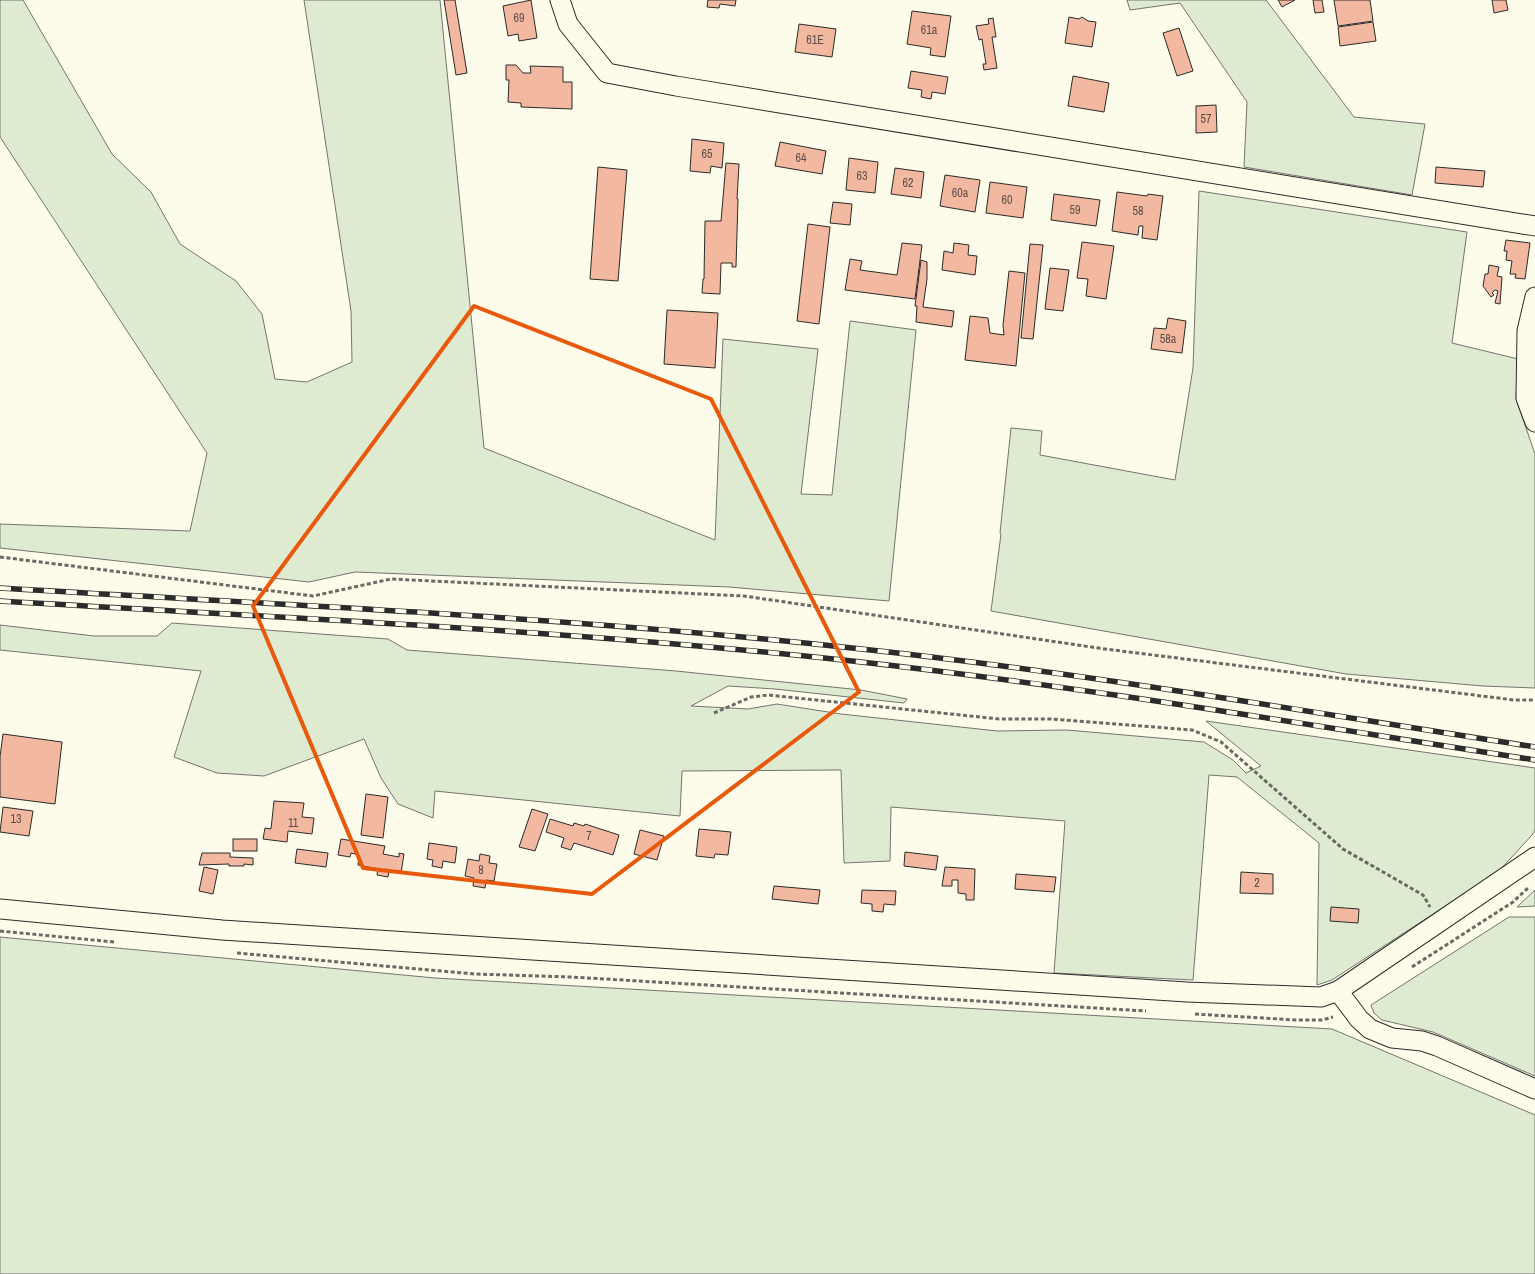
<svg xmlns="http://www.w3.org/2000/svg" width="1535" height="1274" viewBox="0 0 1535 1274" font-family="'Archivo Narrow',sans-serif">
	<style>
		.green { fill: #deebd1; stroke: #74746e }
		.building { fill: #f2b8a0; stroke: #2b2b2b }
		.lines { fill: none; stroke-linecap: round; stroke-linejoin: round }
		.minor-casing { stroke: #2b2b2b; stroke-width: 21 }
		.path { stroke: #6a6964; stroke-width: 3; stroke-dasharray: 4 2.5; stroke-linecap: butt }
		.minor { stroke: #fdfbea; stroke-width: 19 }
		.rail-casing { stroke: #2b2b2b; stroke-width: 5.5 }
		.rail { stroke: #fdfbea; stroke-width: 4; stroke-dasharray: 11; stroke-linecap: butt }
		.marked { fill: none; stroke: #e8590c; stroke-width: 4; stroke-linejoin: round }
		.labels { text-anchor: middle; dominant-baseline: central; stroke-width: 4; stroke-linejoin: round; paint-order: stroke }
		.number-label { font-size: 12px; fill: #5d4e48 }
	</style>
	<rect width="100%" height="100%" fill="#fdfbea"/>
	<!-- green -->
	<g class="green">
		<path d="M0,0H23L112,154L151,192L180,244L236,281L262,314L275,379L307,382L352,362L351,311L304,0H440L484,448L715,540L723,339L818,349L801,494L832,495L850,321L916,330L889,601L729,587L355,572L309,582L0,548V524L190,531L207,453L0,137Z"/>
		<path d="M1127,0H1266L1354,117L1425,124L1412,195L1244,167L1247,102L1180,3L1130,10Z"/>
		<path d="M1199,191L1467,232L1452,343L1518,359L1516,399L1535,454V688L1483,686L1346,674L991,611L1001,534L1000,533L1011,428L1042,431L1040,455L1175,480L1193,368Z"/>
		<path d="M172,623L388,639L407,650L676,671L861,690L907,699L904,703L775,689L728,686L691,706L748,709L777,704L841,714L997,731L1067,730L1204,742L1233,760L1246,773L1261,766L1206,721L1535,768V830L1532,835L1499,871L1332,980L1317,985L1319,843L1237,777L1209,775L1193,980L1054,973L1065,821L891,807L890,861L844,863L841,770L682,771L680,816L435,791L433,818L398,804L381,778L364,739L264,776L217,773L174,757L201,671L0,650V625L94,636H157Z"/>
		<path d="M1535,890V906L1517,907Z"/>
		<path d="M1509,917H1535V1076L1433,1032L1382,1020L1374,1013L1371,1005Z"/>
		<path d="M0,937L435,978L1332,1029L1535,1115V1274H0Z"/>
	</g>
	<!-- building -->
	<g class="building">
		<path d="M444,0H455L467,73L456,75Z"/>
		<path d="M531,0L537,38L519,41L518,34L508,36L503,6Z"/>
		<path d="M708,0H736L735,6L720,4L719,8L707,7Z"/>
		<path d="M1278,0H1295L1282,7Z"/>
		<path d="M1313,0H1322L1324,12L1315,13Z"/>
		<path d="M1334,0H1370L1373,21L1338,26Z"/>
		<path d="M1492,0H1506L1508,10L1494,13Z"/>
		<path d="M912,11L951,16L945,57L930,55L931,48L907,44Z"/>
		<path d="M1069,17L1079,19L1082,17L1088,21L1096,22L1092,47L1065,43Z"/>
		<path d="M993,18L996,37H992L997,68L984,70L983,64H986L982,39L979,40L976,26L989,24L988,19Z"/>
		<path d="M1373,22L1376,41L1340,46L1338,27Z"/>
		<path d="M799,24L836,29L832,57L795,52Z"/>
		<path d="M1179,28L1193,71L1177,76L1163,33Z"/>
		<path d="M506,65H516L523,73H531L530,66L563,67V82H572V109L521,107V103L508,102L509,80H506Z"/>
		<path d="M911,71L948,77L945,94L932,92L931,99L921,97L922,90L908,88Z"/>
		<path d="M1073,76L1109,83L1104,112L1068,106Z"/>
		<path d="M1216,105L1217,132L1196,133V106Z"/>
		<path d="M692,139L724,143L722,168L711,166L710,173L690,171Z"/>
		<path d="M780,142L826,151L822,174L775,166Z"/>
		<path d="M849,158L878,162L875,193L846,190Z"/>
		<path d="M726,163L739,164L737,199H738L736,267H732V263H721L720,294L702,293L703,279H704L705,221H721Z"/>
		<path d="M598,167L627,170L618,281L590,279Z"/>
		<path d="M1436,167L1485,171L1483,187L1435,183Z"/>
		<path d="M895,168L924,172L921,198L891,194Z"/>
		<path d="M945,175L980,180L975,212L940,206Z"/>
		<path d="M990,182L1027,187L1023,218L986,213Z"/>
		<path d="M1117,192L1147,196L1148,194L1163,196L1157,240L1142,238L1143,226H1139L1138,235L1112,231Z"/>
		<path d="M1054,194L1100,200L1096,226L1051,220Z"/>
		<path d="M833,202L852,204L850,225L830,223Z"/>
		<path d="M808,224L830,227L819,324L797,321Z"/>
		<path d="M1506,240L1530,243L1525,279L1515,278L1516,274H1510L1512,261L1506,260L1507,251H1504Z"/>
		<path d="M1082,242L1114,246L1106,299L1086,296L1088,279L1077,278Z"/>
		<path d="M902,243L922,245L915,299L845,290L850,259L862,261L860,270L897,275Z"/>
		<path d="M954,243L969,245L968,255L977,256L975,275L942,270L944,251L953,253Z"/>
		<path d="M1030,244L1043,245L1033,339L1021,338Z"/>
		<path d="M921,260L927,262V279L923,307L954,311L952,327L916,322L917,306H915Z"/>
		<path d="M1489,265L1499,267L1497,276L1502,277L1500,304L1495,303L1498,291L1495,290L1492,293L1494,295L1491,297L1483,286L1485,274H1488Z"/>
		<path d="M1050,268L1069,270L1063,311L1045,309Z"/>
		<path d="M1009,271L1025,273L1016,366L965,360L970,316L988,318L990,333L1004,335L1003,325Z"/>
		<path d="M667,310L718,313L715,368L664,364Z"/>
		<path d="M1168,318L1186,321L1182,353L1151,349L1154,328L1166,329Z"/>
		<path d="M3,734L62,742L55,804L0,797V757Z"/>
		<path d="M366,794L388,797L383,838L361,835Z"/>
		<path d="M274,801L304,803L302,817L314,818L312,834L288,831L287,842L263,839L265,828L271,829Z"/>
		<path d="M3,807L33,811L29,836L0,832Z"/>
		<path d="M532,809L548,814L535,851L519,847Z"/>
		<path d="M550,819L573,826L574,823L584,826L585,824L619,835L613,855L574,843L571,850L561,847L564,838L546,832Z"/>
		<path d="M699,829L731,832L728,855L715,854L714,858L696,856Z"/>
		<path d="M640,830L664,836L657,860L634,854Z"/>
		<rect x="233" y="839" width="24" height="12"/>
		<path d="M341,839L385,846L383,854L399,857V853L404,854L401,873L389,871L388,877L377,875L378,869L358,865L359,855L351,853L350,857L338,855Z"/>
		<path d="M429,843L457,847L455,863L443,861L442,868L432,866L433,860L427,859Z"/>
		<path d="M297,849L328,853L326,867L295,863Z"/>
		<path d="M905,852L938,856L936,870L904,866Z"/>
		<path d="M202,853H230V857L253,858V865L244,864V866H229V864L199,865Z"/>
		<path d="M480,854L490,856L489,863L497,864L494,881L486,880L485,888L473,886L474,878L465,876L468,859L479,861Z"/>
		<path d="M204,867L218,870L213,894L199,891Z"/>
		<path d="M945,867L975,869L974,900H966V894L958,893V880H952V886H942Z"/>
		<path d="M1241,872L1273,874V894L1240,893Z"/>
		<path d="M1016,874L1056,877L1054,892L1015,889Z"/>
		<path d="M774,886L820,890L818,904L772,899Z"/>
		<path d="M862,890L896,891L895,905L884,904L883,912L872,911V904L861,903Z"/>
		<path d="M1331,907L1359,909L1358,923L1330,921Z"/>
	</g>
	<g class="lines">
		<defs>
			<g id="minor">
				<path d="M560,0L568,24L607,73L676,86L1535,226"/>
				<path d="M1535,297L1527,331L1526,398L1535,422"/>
				<path d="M0,909L222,930L1187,992L1321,997L1338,991L1535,857"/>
				<path d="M1338,991L1359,1019L1370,1029L1392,1038L1422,1041L1437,1046L1535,1089"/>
			</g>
		</defs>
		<!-- minor casing -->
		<use href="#minor" class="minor-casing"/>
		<!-- path -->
		<g class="path">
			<path d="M0,557L313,596L391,579L744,596L1105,649L1514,700H1535"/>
			<path d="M714,713L751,697L768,695L999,719H1051L1192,730L1221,742L1343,849L1423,895L1430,907"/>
			<path d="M0,931L114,942"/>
			<path d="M237,953L475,974L571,977L1146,1011"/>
			<path d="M1412,967L1513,902L1529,887"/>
			<path d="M1195,1014L1296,1020H1322L1333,1017"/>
		</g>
		<!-- minor -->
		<use href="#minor" class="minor"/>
		<defs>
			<g id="rail">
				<path d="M0,588C284,605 569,617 852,648C1080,672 1308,712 1535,747"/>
				<path d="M0,601C284,618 569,630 852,661C1080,686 1308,725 1535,760"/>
			</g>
		</defs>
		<!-- rail casing -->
		<use href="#rail" class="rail-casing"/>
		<!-- rail -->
		<use href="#rail" class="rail"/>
	</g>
	<!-- marked area -->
	<path class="marked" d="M474,306L711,399L859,692L592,894L363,868L253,606Z"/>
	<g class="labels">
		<!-- number labels -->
		<g class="number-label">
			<text x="519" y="18">69</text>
			<text x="929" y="30">61a</text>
			<text x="815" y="40">61E</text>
			<text x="1206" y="119">57</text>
			<text x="707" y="154">65</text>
			<text x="801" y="158">64</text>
			<text x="862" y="176">63</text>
			<text x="908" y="183">62</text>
			<text x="960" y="193">60a</text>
			<text x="1007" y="200">60</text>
			<text x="1075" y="210">59</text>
			<text x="1138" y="211">58</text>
			<text x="1168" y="339">58a</text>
			<text x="16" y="819">13</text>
			<text x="293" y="823">11</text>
			<text x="589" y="836">7</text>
			<text x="481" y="870">8</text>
			<text x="1257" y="883">2</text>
		</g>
	</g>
</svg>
